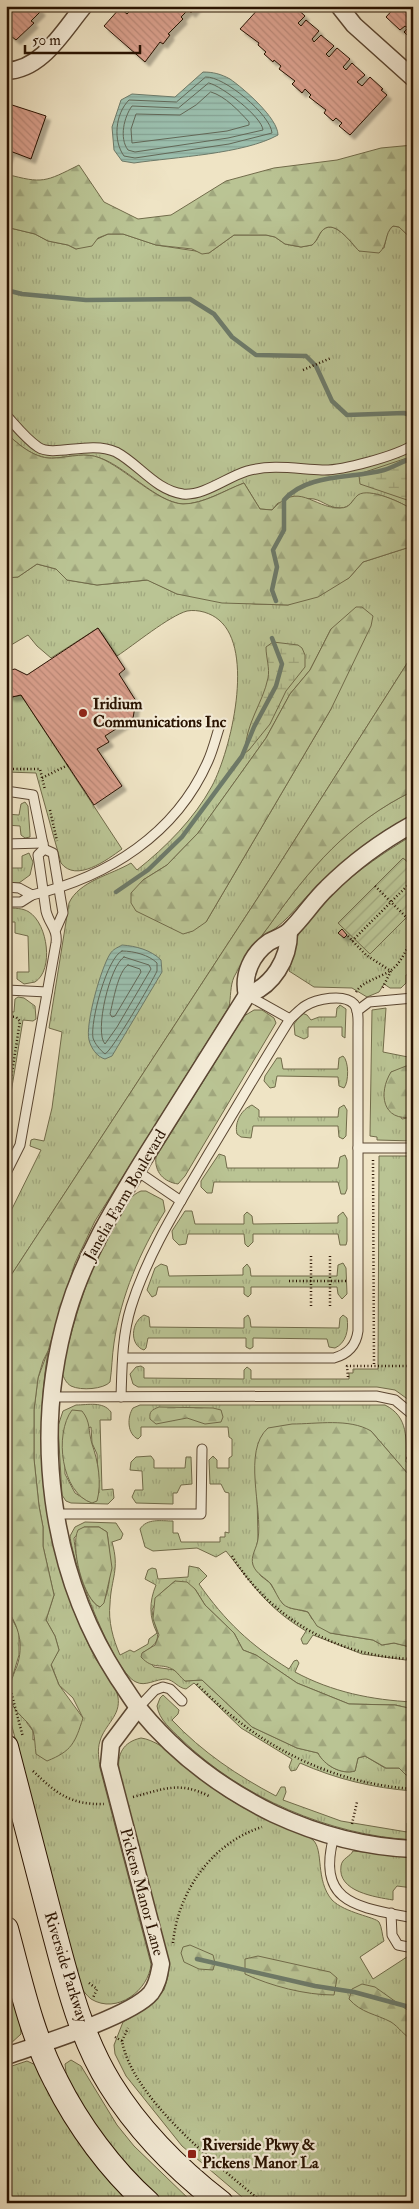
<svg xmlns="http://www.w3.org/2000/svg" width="419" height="2209" viewBox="0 0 419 2209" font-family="'IM FELL Double Pica',serif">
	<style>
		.grass { fill: url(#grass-tufts); stroke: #716b4a; fill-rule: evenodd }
		.forest { fill: url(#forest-firs); stroke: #716b4a }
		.wetland { fill: url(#wetland-marsh); stroke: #716b4a }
		.garden { fill: url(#garden-furrows); stroke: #716b4a }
		.water { fill: url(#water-rules); stroke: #6d7a69 }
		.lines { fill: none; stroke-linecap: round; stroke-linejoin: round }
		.shore { stroke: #626858; stroke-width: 1 }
		.stream { stroke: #6d7a69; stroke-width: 4.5 }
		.building { fill: url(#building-back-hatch); stroke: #281201; filter: url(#shadow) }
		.service-casing { stroke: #5a4632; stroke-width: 11 }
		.minor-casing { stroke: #5a4632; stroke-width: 19 }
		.secondary-casing { stroke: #281201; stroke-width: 26 }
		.path { stroke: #281201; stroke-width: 2.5; stroke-dasharray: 1 2.5; stroke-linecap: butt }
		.service { stroke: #f5edd9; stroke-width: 9 }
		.minor { stroke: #f5edd9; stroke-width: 16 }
		.secondary { stroke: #f5edd9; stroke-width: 24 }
		.poi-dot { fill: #8f2418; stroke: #f5edd9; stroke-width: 2 }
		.labels { text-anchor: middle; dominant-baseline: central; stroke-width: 4.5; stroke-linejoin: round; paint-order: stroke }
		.poi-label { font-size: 16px; font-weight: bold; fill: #281201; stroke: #f5edd9; text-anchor: start }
		.street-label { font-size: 16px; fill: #281201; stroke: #f5edd9 }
	</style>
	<defs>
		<pattern id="grass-tufts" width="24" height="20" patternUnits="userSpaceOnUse" patternTransform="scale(1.25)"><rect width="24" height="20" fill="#bac494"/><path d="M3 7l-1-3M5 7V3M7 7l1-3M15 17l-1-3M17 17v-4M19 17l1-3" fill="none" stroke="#a0a77e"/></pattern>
		<pattern id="forest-firs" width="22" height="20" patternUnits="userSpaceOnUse" patternTransform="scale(1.25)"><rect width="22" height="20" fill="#bac494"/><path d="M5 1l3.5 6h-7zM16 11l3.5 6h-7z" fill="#a0a77e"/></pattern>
		<pattern id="wetland-marsh" width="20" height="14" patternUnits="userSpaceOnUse" patternTransform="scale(1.25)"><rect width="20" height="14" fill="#bac494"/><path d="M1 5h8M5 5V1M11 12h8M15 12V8" fill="none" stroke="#a0a77e"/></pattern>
		<pattern id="garden-furrows" width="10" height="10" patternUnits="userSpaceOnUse" patternTransform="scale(1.25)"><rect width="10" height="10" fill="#bac494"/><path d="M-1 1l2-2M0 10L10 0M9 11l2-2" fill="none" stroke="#a0a77e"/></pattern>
		<pattern id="water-rules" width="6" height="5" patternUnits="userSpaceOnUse" patternTransform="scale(1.25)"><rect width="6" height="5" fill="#9bbfae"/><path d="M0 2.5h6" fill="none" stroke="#86a394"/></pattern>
		<pattern id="building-back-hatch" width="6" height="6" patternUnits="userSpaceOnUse" patternTransform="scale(1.25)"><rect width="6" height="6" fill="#d99f8c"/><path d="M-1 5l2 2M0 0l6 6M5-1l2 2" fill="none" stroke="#ba8877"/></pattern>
		<filter id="shadow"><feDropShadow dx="4.5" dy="4.5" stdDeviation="1" flood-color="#0004"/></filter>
	</defs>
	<rect width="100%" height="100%" fill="#efe4c5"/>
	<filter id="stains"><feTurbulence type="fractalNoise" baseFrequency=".004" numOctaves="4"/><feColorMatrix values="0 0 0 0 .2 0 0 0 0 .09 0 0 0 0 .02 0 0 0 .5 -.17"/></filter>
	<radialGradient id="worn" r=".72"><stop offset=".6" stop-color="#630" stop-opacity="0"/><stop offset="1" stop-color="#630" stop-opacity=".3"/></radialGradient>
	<!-- grass -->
	<g class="grass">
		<path d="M393,226L399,227L413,240V510C403,503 369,487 358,496C351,501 350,508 340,508C329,508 323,501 314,499C304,497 288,502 278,503L272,510L260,509L244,483C225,490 203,504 183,504C155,502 124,464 97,457C83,453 69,457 55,458C36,460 19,445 6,433V227L35,234L48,241L68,245L76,249L108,234H123L156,245L209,253L234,235H266L275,237L285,244L301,247L312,245C317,241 318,237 321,232C333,216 351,243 359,251L384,248L388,230Z"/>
		<path d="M413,546V654L259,896L6,1283V1221L41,1150L30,1146L31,1140L34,1139L44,1141L52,1108L62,1032L49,1028L69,903C79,881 111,875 131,863L137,870C166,847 194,819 212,786C231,750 255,650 219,620C211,613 198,609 187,611C169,616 134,645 117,656L98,628L51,658L37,646L28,635L6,648V578L18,577L37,564L56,569L67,580L97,585L148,580L177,594L255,604L288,605L349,578L363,562ZM331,629V709L206,922L143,880L167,865L198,833L266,738L290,694L310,670Z"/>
		<path d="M6,694L12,697L21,695L122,849C107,860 76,883 61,863L36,773L6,772Z"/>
		<path d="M413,791V815C375,833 341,862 312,891C295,908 283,927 261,937C304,876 344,824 413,791Z"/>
		<path d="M25,802L28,806L30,834V837L25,838L21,835L20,826L6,825V814L19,815L21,804Z"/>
		<path d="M413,835V867L403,858L370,954L413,911V974L406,975V983L401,988H390L384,984L379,992L367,997L352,988L314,987L289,971C292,962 293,943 297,937C323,894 371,860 413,835Z"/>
		<path d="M29,853L33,862L30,875L19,883H6V868H22V856Z"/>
		<path d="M6,908C14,908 23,908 29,912C48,924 54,970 35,982L24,984L17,979V972H29L28,936L15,933V922H6Z"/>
		<path d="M18,997L24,998L35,1006L36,1019L33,1021L23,1020L6,1123V1011L14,1012L15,999Z"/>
		<path d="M340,1005L346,1009L345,1038L342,1036V1027H308V1037L304,1039L295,1035L294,1024L302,1013L307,1015L311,1020L319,1017H336L337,1008Z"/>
		<path d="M386,1008L383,1052L413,1058V1066L391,1072L385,1089L402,1119L413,1117V1141L377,1140V1137L370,1136L372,1010Z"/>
		<path d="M343,1056C349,1061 349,1082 344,1088L339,1086L338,1077L277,1076L275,1087L270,1088L264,1081L265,1076L277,1058H281L283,1069H338L339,1058Z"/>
		<path d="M252,1105L259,1110V1117H338L339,1108L344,1105L347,1110L346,1136L343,1139L339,1137L338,1126H253L251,1138L241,1137L237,1134C234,1122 242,1109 252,1105Z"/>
		<path d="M219,1154L225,1156L227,1168H338L340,1157L345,1155L347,1160V1189L345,1194H341L338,1182H214L212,1193H207L201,1187V1181Z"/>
		<path d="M379,1156H413V1403L395,1390L377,1387H138L133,1384L130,1374L136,1367L141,1366L144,1368V1378L244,1379V1370L247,1367L251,1370V1379H349V1373H353V1369H378Z"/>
		<path d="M185,1211H192L195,1224H244V1215L247,1212L252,1216L253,1224L338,1223V1216L343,1212L347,1218V1241L346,1245H340L338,1234H253V1242L248,1247L245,1244L244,1234H188L186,1244L179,1245L173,1239L172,1231Z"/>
		<path d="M343,1263L346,1268L347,1294L342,1299L338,1294L337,1287H251V1294L248,1297L244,1294V1287H158L156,1295L152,1297L147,1290L155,1268L161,1264L167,1266L169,1276L243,1275V1268L247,1264L250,1268L251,1276H337L338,1265Z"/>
		<path d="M144,1315L149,1317L150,1327L244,1328V1318L248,1315L250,1319L251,1327L339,1328L340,1318L343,1315L347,1318C349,1330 346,1343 335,1348L329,1347L327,1339L253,1338V1347L250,1349L246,1347V1338H148L146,1348L144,1350C129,1345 131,1322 144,1315Z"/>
		<path d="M48,1351C34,1442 41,1530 76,1616C82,1630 88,1644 95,1658C102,1669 116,1684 118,1697C121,1716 105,1724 100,1741C97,1750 99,1759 100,1768L151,1964C149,1990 117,2015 91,1999C86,1995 82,1989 78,1984L6,1703V1608L19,1632V1655L13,1675L27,1723L33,1731V1740L83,1718L73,1698L59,1685L51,1664L59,1650L55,1636L46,1620L54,1595L43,1546V1527L39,1506L34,1459V1410L38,1378Z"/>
		<path d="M76,1405C88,1405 103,1401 111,1412V1420H100L102,1490L113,1489L114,1498L108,1504L71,1503L66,1501L62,1495L58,1426L63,1411ZM91,1427L92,1443L97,1454L99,1493L88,1501L75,1493L65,1474L64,1435Z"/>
		<path d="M140,1405H385C409,1417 406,1439 406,1462H413V1476L408,1474L371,1431L257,1495L258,1539L253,1564L261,1576L270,1583L283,1604L290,1608L308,1612L312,1619L330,1633L373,1640L382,1645L394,1643L410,1647L413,1645V1661L362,1654L313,1635L307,1644H303L301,1639L306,1631C267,1608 253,1585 226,1551L216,1557L197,1548L153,1551L145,1547L140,1529C147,1518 161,1521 173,1521V1533H178L181,1542H220V1537H225V1532L229,1533V1493L225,1492L221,1484H210L209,1460L213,1456L217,1460V1468H229V1458L232,1456V1439L229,1437L228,1427H141V1436L138,1439C127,1434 127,1417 133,1408Z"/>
		<path d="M151,1456L154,1460V1468H185L186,1457H191L192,1484L181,1485L177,1493H173V1504L136,1503L132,1497L135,1490H143L142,1471L130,1470L131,1462L136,1457Z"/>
		<path d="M85,1522L116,1523L123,1534L121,1539L112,1542C120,1570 111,1578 110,1604C108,1621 113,1639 120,1655L130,1650L134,1652L148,1644L149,1639L157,1633C149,1617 149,1602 156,1585L145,1579L148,1570L152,1568L156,1569L158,1579L188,1577L189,1566L199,1568L207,1576L199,1584C225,1621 250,1645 289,1669L294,1661L297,1660L299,1663L295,1672C332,1692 372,1700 413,1702V1709L395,1705L349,1704L297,1683L256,1655L243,1650L234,1633L205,1605L195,1589L175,1581L161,1593L152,1610C154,1632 168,1639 142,1653L154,1667L175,1670L185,1681L202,1680L252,1727L297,1748L318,1753C324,1765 341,1775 355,1771L358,1758L365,1756L385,1768H399L406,1775L413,1774V1791C373,1788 336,1779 300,1763L296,1770L291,1771L289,1767L292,1759L241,1728L194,1683L186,1689C178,1688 174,1680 166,1679C156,1679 145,1687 136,1682C113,1672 72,1561 70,1536L75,1527ZM84,1527H99L107,1532C110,1553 114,1590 100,1607C84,1601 75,1554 74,1538Z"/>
		<path d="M163,1695L179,1710L178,1714L172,1720C202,1752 238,1776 276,1796L281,1787H285L286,1792L283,1800L341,1821L407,1832V1823L413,1821V1840C329,1835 242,1798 181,1739C172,1730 159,1720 157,1706L160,1698Z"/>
		<path d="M141,1738C166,1741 201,1781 224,1796C241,1807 260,1816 278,1824C289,1829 303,1832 313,1840C324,1850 315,1880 332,1900C345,1913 375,1917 379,1922C382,1927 382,1935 384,1941L360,1957L373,1979L413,1953V2203H249L182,2146L126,2076L115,2054L114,2045L123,2022L147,2008L164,1990L168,1976V1958L119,1771C117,1754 123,1742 141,1738Z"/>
		<path d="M353,1851L413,1857V1888L397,1886L393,1891V1900C376,1897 337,1892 341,1866C342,1858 350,1857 353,1851Z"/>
		<path d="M6,1969L20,2022L21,2034L9,2045L6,2044Z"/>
		<path d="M71,2060L81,2066L117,2125L134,2146L193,2203H162C133,2177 66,2103 65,2064Z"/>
		<path d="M27,2061L38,2066L134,2203H6V2068Z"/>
	</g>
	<!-- forest -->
	<g class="forest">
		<path d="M413,145V240L399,227L393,226C384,234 388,245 379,253L359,251C351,243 333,216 321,232C318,236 317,241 312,245L301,247L285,244L275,237L266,235H234L209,253L202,254L192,249L156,245L123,234H108L98,238L92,246L76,249L68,245L48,241L35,234L6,227V174C43,184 45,182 79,165L104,202L138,219L171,215L226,181L274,168L337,160L381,148Z"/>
		<path d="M6,433C19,445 36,460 55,458C71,457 86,452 100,458C125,468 158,503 183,504C204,504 225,490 244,483L260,509L272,510C299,480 312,508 340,508C351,508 351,501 358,495C369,487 403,503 413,510V546L363,562L349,578L318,597L288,605L222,603L177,594L147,580L97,585L67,580L56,569L37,564L18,577L6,578Z"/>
		<path d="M356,607H362L373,616L371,626L331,709L206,922L193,931L183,934L136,911L131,903V893L143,880L167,865L198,833L266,738L290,694L310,670L331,629Z"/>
		<path d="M413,654V791C349,822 309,869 269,926C257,942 243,959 234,977C230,986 231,997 229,1007L95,1221L75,1263L48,1351L43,1361L38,1378L34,1410V1459L39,1506L43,1527V1546L54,1595L46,1620L55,1636L59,1650L51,1665L59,1685L83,1718C75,1743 72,1751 47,1761L36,1754C35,1747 35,1737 33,1731C28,1719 14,1714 11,1700C8,1687 12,1678 17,1666C24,1645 19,1626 6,1608V1283L259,896Z"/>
		<path d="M254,1010H262L274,1018L276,1023L185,1176L178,1184C164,1182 154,1172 156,1157L244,1016Z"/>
		<path d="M406,1066H413V1117C382,1122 378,1093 391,1072Z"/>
		<path d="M141,1191H146L163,1200L165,1211C140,1252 121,1295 114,1343C112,1356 112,1369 110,1382C104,1389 81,1391 71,1386C66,1383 64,1378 62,1373C67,1338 107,1203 141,1191Z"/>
		<path d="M159,1407L213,1408L221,1410L223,1417L221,1422L205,1424L187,1418L156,1424L150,1419C149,1411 152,1410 159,1407Z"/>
		<path d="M72,1410L82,1411C91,1422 88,1431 92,1444C98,1461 102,1483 97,1501L92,1503C61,1493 54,1434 72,1410Z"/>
		<path d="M292,1424C317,1424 349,1418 371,1431L408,1474L413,1476V1645L410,1647L394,1643L382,1645L373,1640L330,1633L317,1626L308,1612C301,1609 289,1610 283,1604C278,1599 275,1590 271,1584C266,1578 256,1574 253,1565C250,1556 257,1548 258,1539C263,1509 242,1451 268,1428Z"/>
		<path d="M84,1527H99L107,1532L112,1568L104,1603L100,1607C83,1600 70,1546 78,1530Z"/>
		<path d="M175,1581L187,1582L195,1589L205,1605L234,1633L243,1650L256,1655L297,1683L349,1704L395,1705L413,1709V1774L406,1775L399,1768H386L365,1756L358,1758L355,1771C341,1775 324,1765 318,1753L297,1748L252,1727L202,1680L185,1681C181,1678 178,1673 174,1670C161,1662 154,1671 141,1657L142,1653L155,1645L159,1635L153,1619L155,1598Z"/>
		<path d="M190,1945L213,1955L215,1963L213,1970L199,1969L184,1962L181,1953L183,1947Z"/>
		<path d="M258,1956L330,1972L337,1978L334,1995C305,1995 271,1986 245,1974V1959Z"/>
		<path d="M362,1984L375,1987L413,2014V2040C404,2036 399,2027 391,2022C376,2014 361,2013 349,1999L352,1989Z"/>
	</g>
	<!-- wetland -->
	<g class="wetland">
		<path d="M413,456V502L360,484L359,476L362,473Z"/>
		<path d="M273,642L298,645L302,648L305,655V667L286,691L270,724L249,750L245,753C245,724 263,703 268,678C270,668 266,658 266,647Z"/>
	</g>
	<!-- garden -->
	<path class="garden" d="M403,858L413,867V911L370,954L338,923Z"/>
	<!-- water -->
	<g class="water">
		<path d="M203,72C213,72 221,74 230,79C243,88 278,118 278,135C244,154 175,157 134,163L122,161L114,150L112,127L121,100L132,94L175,97Z"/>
		<path d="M122,945C136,946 151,950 161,960L162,972L112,1056L105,1059C97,1057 91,1048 89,1040C85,1024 101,968 110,954C113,949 117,948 122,945Z"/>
	</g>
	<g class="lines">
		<!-- shore -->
		<g class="shore">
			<path d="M206,77C224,76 271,115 272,133L229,144L135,158L124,156C113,141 115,114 129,100L176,102Z"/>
			<path d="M209,83C222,86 262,117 263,130L228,138L135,152L128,150C119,138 124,117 132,106L178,108Z"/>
			<path d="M211,92C225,96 239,111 249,122V125L227,131L132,143L131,129L136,114L180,115L196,105Z"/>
			<path d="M122,951C134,951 149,955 157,963V971C152,982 112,1051 105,1054C100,1050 95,1044 93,1038C90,1022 107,957 122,951Z"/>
			<path d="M124,957L149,965L151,969L117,1027L105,1044C94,1032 110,965 124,957Z"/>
			<path d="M128,965L140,969L141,972L115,1016L112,1017L110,1014C113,1002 118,971 128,965Z"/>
		</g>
		<!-- stream -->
		<g class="stream">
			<path d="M6,290L22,294L86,300L190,299L214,314L232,337L256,355L306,356L316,366L332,401L347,415L404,413L413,416"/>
			<path d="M276,601L272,590L277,567L273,550L284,530V500C307,473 352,479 384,470C394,467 403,461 413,458"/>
			<path d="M116,892L148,870L182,837L242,756L254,727L276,686L282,664L272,638"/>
			<path d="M197,1959L315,1986L354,1992L413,2008"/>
		</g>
	</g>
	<!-- building -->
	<g class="building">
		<path d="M6,6H36L41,11L31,21L34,23L16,40L6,32Z"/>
		<path d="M127,6H197L191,13L188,10L181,17L183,19L168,34L170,35L163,44L160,42L145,62L104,26L120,8L127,14L131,10Z"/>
		<path d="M261,6H297L295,7L305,16L298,23L301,26L306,20L319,31L312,39L314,42L321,35L334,46L326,54L329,57L337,48L350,59L343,67L346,70L352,63L365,75L357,82L362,86L370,77L383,89L381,90L387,95L350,135L339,126L342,123L336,118L333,121L324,113L326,110L309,97L311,95L305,89L302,93L292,84L295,81L279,69L281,66L274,60L273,62L264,54L266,52L258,45L259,43L240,29Z"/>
		<path d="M396,6H413V41L404,32L408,28L405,26L400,30L386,17Z"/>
		<path d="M6,103L46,116L31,159L10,151L6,161Z"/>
		<path d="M98,628L125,669L119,674L136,701L133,718L105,736L109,742L97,749L122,786L94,805L21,695L12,697L6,694V671L15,669L27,675Z"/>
		<path d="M342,929L347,935L344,938L338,933Z"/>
	</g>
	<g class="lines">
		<defs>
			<g id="service">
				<path d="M6,415C16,426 26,439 38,447C54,458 89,440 116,452C139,464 155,490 183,494C204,496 227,477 247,471C272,464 297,469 322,470C341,471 396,456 413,445"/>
				<path d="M6,791L33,795L44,849"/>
				<path d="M6,844L43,843"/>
				<path d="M44,849L53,853L63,913L56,929"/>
				<path d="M6,887L19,888L32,895L21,902H6"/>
				<path d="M32,895C108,877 176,834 208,761C213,750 216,737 220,725"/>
				<path d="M7,990L47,992"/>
				<path d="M247,995L290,1019"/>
				<path d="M357,1011L369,1002L413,998"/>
				<path d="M358,1148H413"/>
				<path d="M137,1171L181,1201"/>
				<path d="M6,1173L20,1145L56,943C58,929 49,924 46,911L38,855L44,849"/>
				<path d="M51,1397L376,1396L395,1400L413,1415"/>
				<path d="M121,1397C122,1367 122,1336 131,1307C148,1253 178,1206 206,1158C234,1112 261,1065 290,1019C295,1015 300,1009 305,1006C316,999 344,993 354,1004C359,1010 358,1020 358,1028V1331C356,1346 348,1354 334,1358H123"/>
				<path d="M55,1514H201L202,1449"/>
				<path d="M138,1708L155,1690L163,1687L170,1689L182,1701"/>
				<path d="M334,1836C315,1905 360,1907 413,1918"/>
				<path d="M391,1913L392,1935L398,1945L413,1948"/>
			</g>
			<g id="minor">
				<path d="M339,6L354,25L413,78"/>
				<path d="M6,71C42,70 63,31 84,6"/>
				<path d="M289,932C289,959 273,986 247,995C214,1048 180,1101 147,1154C116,1205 85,1254 68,1311C32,1433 49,1571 118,1678C125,1688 132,1700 140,1710C176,1754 223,1789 274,1814C317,1834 366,1847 413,1849"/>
				<path d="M247,995C242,975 252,954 269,942C276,938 284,936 289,931C303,918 313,901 327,888C352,863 382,841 413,824"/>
				<path d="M6,2056C38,2045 132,2016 151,1993C158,1984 159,1974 161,1964L109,1765L111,1744L138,1708"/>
			</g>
			<g id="secondary">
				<path d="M6,1747C21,1805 36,1862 51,1920C66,1976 79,2034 110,2084C139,2131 177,2169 221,2203"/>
				<path d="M6,1929C20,1980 31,2034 56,2081C78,2125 111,2170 148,2203"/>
			</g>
		</defs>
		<!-- service casing -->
		<use href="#service" class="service-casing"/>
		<!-- minor casing -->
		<use href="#minor" class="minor-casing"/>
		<!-- secondary casing -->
		<use href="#secondary" class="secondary-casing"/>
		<!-- path -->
		<g class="path">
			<path d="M303,370L331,358"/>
			<path d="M6,769H40L45,790"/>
			<path d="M42,778L68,765"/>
			<path d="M50,810L57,841"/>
			<path d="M375,886L413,924"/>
			<path d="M348,936L366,955L391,971L382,989"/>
			<path d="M352,941L413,880"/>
			<path d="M356,992C363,981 379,978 390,971C401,964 406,949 413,938"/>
			<path d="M6,1016L16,1017L20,1021L6,1111"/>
			<path d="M373,1160L374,1366H413"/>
			<path d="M311,1256V1308"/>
			<path d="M330,1256V1308"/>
			<path d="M289,1281H348"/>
			<path d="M348,1377L347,1366H374"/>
			<path d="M406,1458H413"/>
			<path d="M232,1556C271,1619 338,1657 413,1659"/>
			<path d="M6,1673L23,1737"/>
			<path d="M197,1684C255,1744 328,1783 413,1789"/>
			<path d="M33,1771C56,1793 70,1805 104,1804"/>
			<path d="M133,1797C164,1789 179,1781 209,1796"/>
			<path d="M352,1824L357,1802"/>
			<path d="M173,1943C178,1891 212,1843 262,1827"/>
			<path d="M89,1983L97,1989L93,1998"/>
			<path d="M115,2037L122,2041C133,2100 219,2166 263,2203"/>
			<path d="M122,2041L128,2028"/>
		</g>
		<!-- service -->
		<use href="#service" class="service"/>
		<!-- minor -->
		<use href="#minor" class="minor"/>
		<!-- secondary -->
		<use href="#secondary" class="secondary"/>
	</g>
	<!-- markers -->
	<g class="poi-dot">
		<circle cx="83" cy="713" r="5"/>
		<rect x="187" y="2149" width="10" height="10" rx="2.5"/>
	</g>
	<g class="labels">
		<!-- poi labels -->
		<g class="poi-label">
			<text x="93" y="704">Iridium<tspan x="93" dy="18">Communications Inc</tspan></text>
			<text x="202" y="2145">Riverside Pkwy &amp;<tspan x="202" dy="18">Pickens Manor La</tspan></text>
		</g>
		<!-- street labels -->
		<g class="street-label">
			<text transform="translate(125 1195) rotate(-60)">Janelia Farm Boulevard</text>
			<text transform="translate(142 1892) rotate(75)">Pickens Manor Lane</text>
			<text transform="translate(66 1967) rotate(73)">Riverside Parkway</text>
		</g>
	</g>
	<!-- margin -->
	<rect width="419" height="2209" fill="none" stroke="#efe4c5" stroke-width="25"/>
	<rect x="8" y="8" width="404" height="2194" fill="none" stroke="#281201" stroke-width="2.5"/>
	<rect x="12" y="12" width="394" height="2184" fill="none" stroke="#281201"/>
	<!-- scale -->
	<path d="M25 45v8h115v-8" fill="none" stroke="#281201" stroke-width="2.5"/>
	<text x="32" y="45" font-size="15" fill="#281201" stroke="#f5edd9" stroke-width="4" paint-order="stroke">50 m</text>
	<rect width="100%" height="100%" filter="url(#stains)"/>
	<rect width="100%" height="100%" fill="url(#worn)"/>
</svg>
